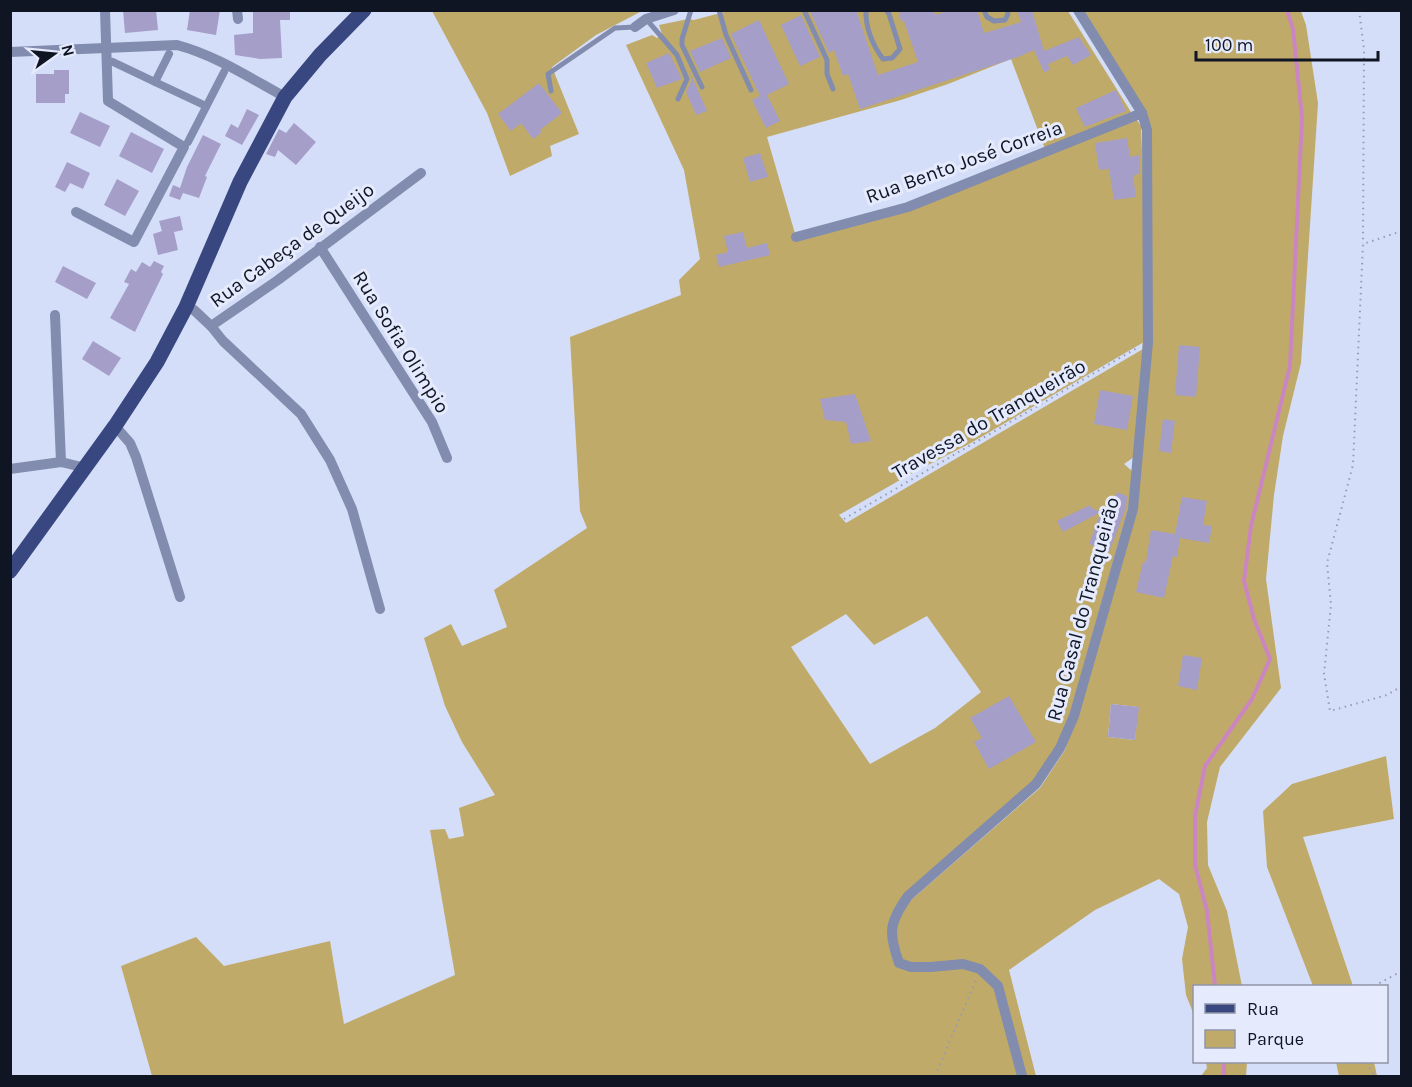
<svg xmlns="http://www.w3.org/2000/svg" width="1412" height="1087" viewBox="0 0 1412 1087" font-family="Karla,sans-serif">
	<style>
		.green { fill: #c0aa69; fill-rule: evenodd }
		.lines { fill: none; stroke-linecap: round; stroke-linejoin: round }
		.stream { stroke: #cb86c2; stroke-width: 4 }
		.building { fill: #a49ec9 }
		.path { stroke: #949bb2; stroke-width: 2; stroke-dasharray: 1.5 4.5; stroke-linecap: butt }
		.service { stroke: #828cae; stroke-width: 5 }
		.pedestrian { stroke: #828cae; stroke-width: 8 }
		.minor { stroke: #828cae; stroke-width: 10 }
		.primary { stroke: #394781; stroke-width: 15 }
		.labels { text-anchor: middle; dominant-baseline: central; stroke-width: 6; stroke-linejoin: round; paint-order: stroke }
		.street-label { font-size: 20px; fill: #101524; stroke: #e5ebfd }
	</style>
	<rect width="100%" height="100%" fill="#d5def8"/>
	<!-- green -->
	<g class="green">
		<path d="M432,11H642L596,35L552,67L579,134L550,146L552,156L510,176L487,113Z"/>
		<path d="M728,11H1068L1131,112L1045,149L1011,59L948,84L901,100L767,137L796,237L905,210L1137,120L1141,126L1144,201V342L969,444L926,466L922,462L914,466V472L839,515L846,523L1143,349L1134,457L1124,464L1132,471L1131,498L1064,736L1036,784L894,913L898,965L963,966L980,971L998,986L1022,1076H152L121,966L196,937L224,966L330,941L344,1024L455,975L430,830L445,829L449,839L464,836L459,808L495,795L462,742L445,706L424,638L451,624L462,646L507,627L494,590L587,528L580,511L570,337L681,295L679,280L700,259L684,170L626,45L652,35L657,38L662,34L659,25L688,19L694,20ZM846,614L874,645L927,616L981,692L935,728L870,764L791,647Z"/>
		<path d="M1080,11H1301L1306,25L1318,103L1301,363L1283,436L1274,495L1266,579L1281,688L1220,767L1207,822L1208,865L1227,911L1242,986H1194V1015L1186,995L1182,959L1188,927L1179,894L1159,879L1095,910L1009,970L1036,1076H1025L999,986L981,968L900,962L896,952V915L903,907L1040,788L1065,750L1136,515L1151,130ZM1111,704L1138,707L1135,740L1108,737Z"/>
		<path d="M1386,756L1394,819L1303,837L1353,986H1313L1267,867L1263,811L1292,784Z"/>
		<path d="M1206,1062H1247L1246,1076H1201L1207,1068Z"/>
		<path d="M1336,1062H1374L1377,1076H1339Z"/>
	</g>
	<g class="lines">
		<!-- stream -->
		<g class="stream">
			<path d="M1215,986L1207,911L1195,865V816L1205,766L1252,699L1270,659L1254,619L1244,581L1251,526L1290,366L1302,118L1293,29L1287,10"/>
			<path d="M1224,1076V1062"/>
		</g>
	</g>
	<!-- building -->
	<g class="building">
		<path d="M123,10H156L158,30L125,33Z"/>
		<path d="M190,10H220L216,35L187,30Z"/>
		<path d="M253,10H290V20H280L282,58L260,59L235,55L234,35L253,33Z"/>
		<path d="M856,10L878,75L918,62L904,21H901L898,10H934L935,15L950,10H977L984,33L1021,22L1017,10H1032L1044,51L1079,37L1091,55L1073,65L1067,56L1048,64L1050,70L1044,72L1034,50L1018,57L860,109L848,74L843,76L834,50L829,53L810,11Z"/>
		<path d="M801,15L820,57L800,66L781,25Z"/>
		<path d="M759,20L789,84L767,95L780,121L766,128L752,100L760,96L731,34Z"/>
		<path d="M722,38L731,58L700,72L690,51Z"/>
		<path d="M669,53L682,79L657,88L646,63Z"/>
		<path d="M54,70H69V94H65V103H36V74H54Z"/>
		<path d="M689,70L707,111L696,115L686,92L692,80Z"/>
		<path d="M539,83L562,113L540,130L542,132L533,139L521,123L511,131L498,114Z"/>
		<path d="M1116,90L1126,111L1085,127L1076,108Z"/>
		<path d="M247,109L259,115L242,145L225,136L231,124L238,128Z"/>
		<path d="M80,112L110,126L100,147L70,133Z"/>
		<path d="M294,123L316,142L296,165L278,150L275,157L266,154L279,129L286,133Z"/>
		<path d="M131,132L164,149L152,173L119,156Z"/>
		<path d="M203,135L221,144L205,176L207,177L199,198L183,193L180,200L169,196L173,185L180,188L187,167Z"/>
		<path d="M1127,138L1130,157L1139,155L1140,158V173L1133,176L1136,197L1114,200L1109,169L1099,170L1095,143Z"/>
		<path d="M760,153L768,177L750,182L743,158Z"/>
		<path d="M67,162L90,173L83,189L70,183L65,192L55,187Z"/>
		<path d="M117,179L139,191L125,216L104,205Z"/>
		<path d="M180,216L183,230L174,232L178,250L158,255L153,234L162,231L159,221Z"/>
		<path d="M743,232L747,248L767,243L770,255L719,267L716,255L728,252L724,236Z"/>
		<path d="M154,261L164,266L161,272L163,274L135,332L110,318L129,284L124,282L131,269L136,272L142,262L150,267Z"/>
		<path d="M63,266L96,283L87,299L55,282Z"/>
		<path d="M93,341L121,358L109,376L82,359Z"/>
		<path d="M1179,345L1200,347L1196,397L1175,395Z"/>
		<path d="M1100,390L1133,396L1127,430L1094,424Z"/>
		<path d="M855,394L871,441L851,444L846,422L825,420L820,399Z"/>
		<path d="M1163,419L1175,421L1171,453L1159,451Z"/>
		<path d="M1117,492L1127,496L1126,508L1109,552L1089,544L1101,512L1063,532L1057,521L1090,505L1091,508L1108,514Z"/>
		<path d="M1182,497L1207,501L1203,525L1212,526L1209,543L1180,538L1177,557L1173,556L1164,598L1136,592L1143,562H1146L1151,530L1175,534Z"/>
		<path d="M1183,655L1202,658L1197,690L1178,686Z"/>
		<path d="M1009,696L1036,742L989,769L974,742L982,738L970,718Z"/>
		<path d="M1111,704L1139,707L1135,740L1108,737Z"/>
	</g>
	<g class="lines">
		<!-- path -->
		<g class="path">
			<path d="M1359,10L1364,49L1363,244"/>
			<path d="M1402,231L1363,244L1353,465L1327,563L1331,605L1324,674L1330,711L1387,695L1402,686"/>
			<path d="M844,519L1137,348"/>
			<path d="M1374,986L1402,971"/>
			<path d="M1367,1062L1374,1076"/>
			<path d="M935,1076L976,980"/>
		</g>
		<!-- service -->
		<g class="service">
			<path d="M691,10L682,39V45L702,87"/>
			<path d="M719,10L726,35L751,90"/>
			<path d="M804,10L827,60V74L833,89"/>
			<path d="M866,10C865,27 873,46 883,59L892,58L900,49L889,14L886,10"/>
			<path d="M984,10L987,17L994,21L1005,20L1008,14L1007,10"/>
			<path d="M647,20L677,55L687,79L678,99"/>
			<path d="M551,91L548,74L615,28L635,27"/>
		</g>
		<!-- pedestrian -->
		<g class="pedestrian">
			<path d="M169,54L155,82L206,106"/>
			<path d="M113,62L155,82"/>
			<path d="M188,142L224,72"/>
		</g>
		<!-- minor -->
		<g class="minor">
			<path d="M237,10L238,19"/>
			<path d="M635,27L646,19L674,10"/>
			<path d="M10,52L177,45C215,55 250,78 285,97"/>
			<path d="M76,212L134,242L184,147L108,101L105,10"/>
			<path d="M796,237L908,207L1142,113"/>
			<path d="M320,247L432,422L447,458"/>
			<path d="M186,307L194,310L211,326L278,280L421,173"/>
			<path d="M55,315L61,462"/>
			<path d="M211,326L223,341L301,414L330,460L352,509L380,609"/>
			<path d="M115,426L130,443L136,457L180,597"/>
			<path d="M10,469L61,462L86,468"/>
			<path d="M1022,1076L998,986L980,969L963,964L931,967H911L899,963C888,932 889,923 908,896L1036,784L1060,748L1074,716L1133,509L1148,342L1147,130L1142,113L1078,10"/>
		</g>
		<!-- primary -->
		<path class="primary" d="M10,571L115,426L157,362L186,307L240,182L285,97L320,55L364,10"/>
	</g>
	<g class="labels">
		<!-- street labels -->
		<g class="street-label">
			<text transform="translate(964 162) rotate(-20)">Rua Bento José Correia</text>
			<text transform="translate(292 245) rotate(-36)">Rua Cabeça de Queijo</text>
			<text transform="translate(401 342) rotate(58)">Rua Sofia Olimpio</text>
			<text transform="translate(989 419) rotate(-30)">Travessa do Tranqueirão</text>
			<text transform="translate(1083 609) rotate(-75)">Rua Casal do Tranqueirão</text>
		</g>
	</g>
	<!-- border -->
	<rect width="1412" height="1087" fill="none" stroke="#101524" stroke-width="24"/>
	<!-- legend -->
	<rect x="1193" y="985" width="195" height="78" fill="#e5ebfd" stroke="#9095a6" stroke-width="1.5"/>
	<rect x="1205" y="1004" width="30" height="9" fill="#394781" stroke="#9095a6" stroke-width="1.5"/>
	<text x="1247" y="1015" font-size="18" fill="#101524">Rua</text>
	<rect x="1205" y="1030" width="30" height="18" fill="#c0aa69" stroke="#9095a6" stroke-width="1.5"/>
	<text x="1247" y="1045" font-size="18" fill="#101524">Parque</text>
	<!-- north arrow -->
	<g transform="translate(54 54) rotate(75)" stroke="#e5ebfd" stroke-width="4.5" paint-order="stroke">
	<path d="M0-4.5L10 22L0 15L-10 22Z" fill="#101524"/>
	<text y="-9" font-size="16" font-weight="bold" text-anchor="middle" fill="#101524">N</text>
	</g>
	<!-- scale -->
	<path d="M1196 51v9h182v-9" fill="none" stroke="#101524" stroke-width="3"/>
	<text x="1205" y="51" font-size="18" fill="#101524" stroke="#e5ebfd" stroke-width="4.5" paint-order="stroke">100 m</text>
</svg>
